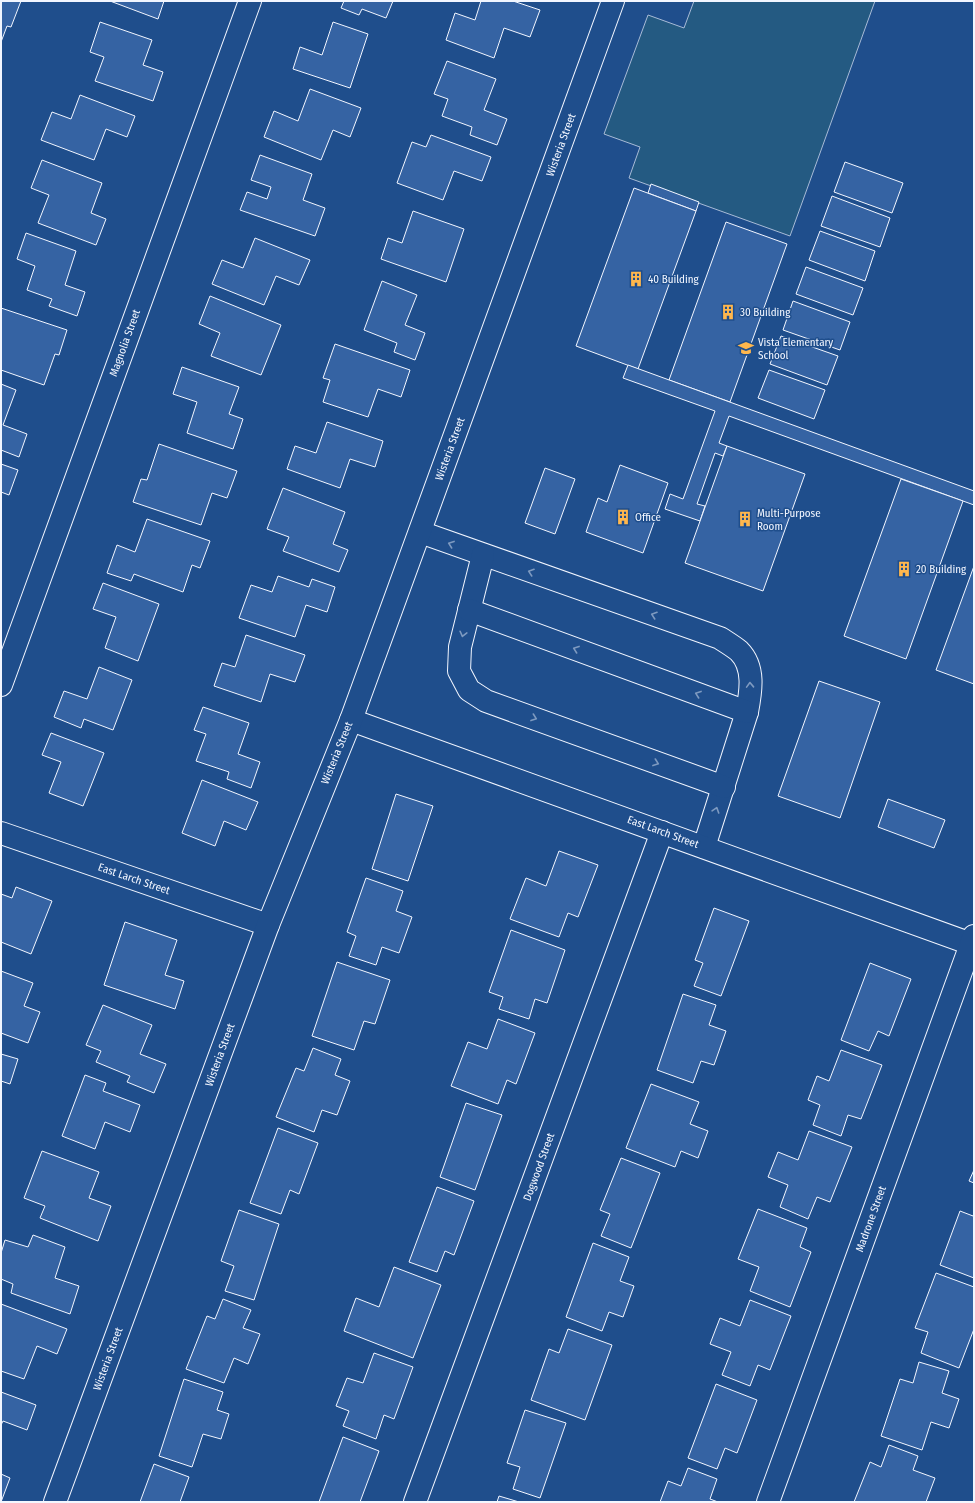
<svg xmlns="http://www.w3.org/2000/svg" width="975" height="1503" viewBox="0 0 975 1503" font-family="'Fira Sans Condensed',sans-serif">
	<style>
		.green { fill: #245a82; stroke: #a8bbd7 }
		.building { fill: #3563a3; stroke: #f2f6ff }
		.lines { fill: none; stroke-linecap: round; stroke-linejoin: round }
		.minor-casing { stroke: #f2f6ff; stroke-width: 24 }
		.minor { stroke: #1f4e8c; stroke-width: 22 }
		.oneway { stroke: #7e9ac0 }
		.labels { text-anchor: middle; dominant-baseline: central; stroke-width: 3; stroke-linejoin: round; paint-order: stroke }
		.street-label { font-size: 11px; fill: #f2f6ff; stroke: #1f4e8c }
		.poi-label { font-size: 11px; fill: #f2f6ff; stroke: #1f4e8c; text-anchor: start }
	</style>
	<rect width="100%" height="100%" fill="#1f4e8c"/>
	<!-- green -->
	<path class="green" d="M694,1H875L790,236L629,178L640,147L604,134L648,15L684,28Z"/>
	<!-- building -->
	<g class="building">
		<path d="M1,1H21L11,27L7,26L1,42Z"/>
		<path d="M110,1H164L158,19Z"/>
		<path d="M344,1H393L386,18L362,9L359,15L341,8Z"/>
		<path d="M481,1H513L540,10L530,37L504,28L494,58L446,40L455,13L475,20Z"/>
		<path d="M100,22L152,40L143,65L163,72L153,101L95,81L104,57L90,52Z"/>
		<path d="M333,22L368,34L350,88L293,69L300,47L322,55Z"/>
		<path d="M447,61L496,79L484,110L507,119L497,145L470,135L472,127L442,116L448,99L434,94Z"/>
		<path d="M310,89L361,108L350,137L333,130L321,160L264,137L274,111L298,121Z"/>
		<path d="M80,95L135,116L127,137L106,129L94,160L41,140L52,112L71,119Z"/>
		<path d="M431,135L491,157L482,181L454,171L443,200L397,183L412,142L426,147Z"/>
		<path d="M260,155L312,174L303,200L325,208L315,236L240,210L247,192L267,199L271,187L251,180Z"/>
		<path d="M42,160L102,183L91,213L106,219L96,245L38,223L49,195L31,188Z"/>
		<path d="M845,162L903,183L892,213L834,192Z"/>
		<path d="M651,184L699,202L696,211L648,193Z"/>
		<path d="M634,188L696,211L638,369L576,346Z"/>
		<path d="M832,196L890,218L880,247L821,226Z"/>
		<path d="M413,211L464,229L446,282L381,259L388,238L402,243Z"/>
		<path d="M726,222L787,244L730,402L669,380Z"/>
		<path d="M820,231L875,251L865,281L809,260Z"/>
		<path d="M26,233L76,251L65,285L85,292L77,316L49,306L52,299L27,290L35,266L17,259Z"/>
		<path d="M255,238L310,260L299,285L276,276L264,305L212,284L222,260L243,268Z"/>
		<path d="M806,267L863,288L853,315L796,294Z"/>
		<path d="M382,281L417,295L405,325L425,333L415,360L394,352L397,343L364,330Z"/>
		<path d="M210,296L281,325L261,375L211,356L220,333L199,324Z"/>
		<path d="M793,301L850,322L840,350L783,330Z"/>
		<path d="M1,308L67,330L59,355L55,354L44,385L1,370Z"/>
		<path d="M781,336L838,356L827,385L770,364Z"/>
		<path d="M335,344L410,370L401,397L378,389L368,417L323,402L330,380L323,378Z"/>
		<path d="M628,365L974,491V505L729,416L719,443L727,446L723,456L715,453L697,504L705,506L700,521L665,509L670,494L683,499L715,411L623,378Z"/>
		<path d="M182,367L239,387L229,414L243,419L233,449L187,433L197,402L173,394Z"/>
		<path d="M769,370L825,390L814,419L758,398Z"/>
		<path d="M1,384L16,390L3,425L27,434L19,457L1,450Z"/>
		<path d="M327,422L383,441L375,467L350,459L340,488L287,469L295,446L316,453Z"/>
		<path d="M159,444L237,471L227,498L212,493L201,525L133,502L141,479L147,480Z"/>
		<path d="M727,446L805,474L763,591L685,563Z"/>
		<path d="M1,464L18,470L9,495L1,492Z"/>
		<path d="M620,465L668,483L643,553L586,532L598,498L607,502Z"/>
		<path d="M545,468L575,479L555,534L525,523Z"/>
		<path d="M901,479L963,501L906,659L844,636Z"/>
		<path d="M283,488L345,512L333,544L348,550L339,572L283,551L289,537L267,529Z"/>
		<path d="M147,519L210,541L200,568L192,565L183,592L134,574L131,581L107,573L117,545L135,552Z"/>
		<path d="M974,566V684L936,670Z"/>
		<path d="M278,576L309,587L312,579L335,587L327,612L306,605L295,637L239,618L251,585L272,592Z"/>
		<path d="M103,583L159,604L138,661L105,648L116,617L93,609Z"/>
		<path d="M246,635L305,655L295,682L270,674L261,702L214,686L222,663L235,667Z"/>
		<path d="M99,667L132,680L113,730L84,719L81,728L54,717L64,691L87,699Z"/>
		<path d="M819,681L880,702L840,818L778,796Z"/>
		<path d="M203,707L249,723L238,754L260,762L251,788L227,779L229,772L196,761L206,734L194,730Z"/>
		<path d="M51,733L104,753L83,806L49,793L61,762L42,755Z"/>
		<path d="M202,780L258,802L246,830L224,821L215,846L182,833Z"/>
		<path d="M396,794L433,806L408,881L372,869Z"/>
		<path d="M888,799L945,820L934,848L878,827Z"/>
		<path d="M559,851L598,865L578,917L568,913L559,937L510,919L526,878L546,886Z"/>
		<path d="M366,878L403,891L396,911L412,917L399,953L382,947L376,965L349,956L356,936L347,932Z"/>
		<path d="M16,887L52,901L31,954L1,942V894L12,898Z"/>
		<path d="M714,908L749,921L721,996L694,986L703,963L695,960Z"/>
		<path d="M125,922L177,940L165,975L184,981L175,1009L104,985Z"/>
		<path d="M511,930L565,950L547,1003L535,999L529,1019L499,1009L503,997L489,992Z"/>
		<path d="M337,962L390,980L375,1024L364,1021L354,1050L312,1036Z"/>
		<path d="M870,963L911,979L889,1036L878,1031L869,1051L841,1040Z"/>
		<path d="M1,971L33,983L24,1006L40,1012L28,1043L1,1033Z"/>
		<path d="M683,994L716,1005L709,1025L726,1031L714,1065L701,1061L693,1083L657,1070Z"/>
		<path d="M103,1005L152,1025L140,1054L166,1064L154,1093L127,1082L130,1076L96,1062L101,1051L86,1045Z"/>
		<path d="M498,1019L535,1033L516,1084L507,1080L498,1104L451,1086L468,1042L487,1049Z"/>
		<path d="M313,1048L341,1059L335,1075L350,1081L337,1115L322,1110L314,1132L276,1117L296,1068L304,1071Z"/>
		<path d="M841,1050L882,1065L861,1119L848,1115L841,1136L813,1125L820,1105L808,1100L817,1076L829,1081Z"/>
		<path d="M1,1054L18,1059L10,1084L1,1081Z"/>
		<path d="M85,1075L106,1083L103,1091L140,1105L130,1132L105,1122L95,1149L62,1136Z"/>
		<path d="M651,1084L699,1102L690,1124L708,1131L698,1158L681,1151L675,1167L626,1148Z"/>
		<path d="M466,1103L502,1115L475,1190L440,1177Z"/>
		<path d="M278,1128L318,1143L299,1194L290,1190L281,1214L250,1203Z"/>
		<path d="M809,1131L852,1147L830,1202L817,1197L808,1219L780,1207L788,1185L768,1177L778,1152L798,1160Z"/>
		<path d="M42,1151L99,1172L89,1198L111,1206L98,1241L40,1218L45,1206L24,1198Z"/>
		<path d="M621,1158L660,1173L631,1248L601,1236L610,1214L600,1210Z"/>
		<path d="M974,1170V1183L969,1181Z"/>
		<path d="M437,1187L474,1201L454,1255L445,1251L437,1272L409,1262Z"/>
		<path d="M758,1209L807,1228L800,1247L811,1252L790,1307L750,1291L759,1267L738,1259Z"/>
		<path d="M239,1210L279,1224L254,1300L225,1291L234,1266L221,1261Z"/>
		<path d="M960,1211L973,1216L974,1213V1278L940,1265Z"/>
		<path d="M33,1235L65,1247L55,1278L79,1286L70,1314L11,1293L13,1284L1,1279V1253L5,1240L28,1247Z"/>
		<path d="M593,1243L629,1257L620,1281L634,1286L623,1317L609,1312L602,1331L566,1317Z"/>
		<path d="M394,1267L441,1285L413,1358L344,1331L356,1298L379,1307Z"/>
		<path d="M936,1273L974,1287V1329L959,1368L921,1353L928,1332L915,1328Z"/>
		<path d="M223,1299L251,1310L243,1328L260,1334L248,1364L234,1358L224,1383L186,1369L207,1316L215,1319Z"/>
		<path d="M750,1300L791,1316L770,1370L758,1365L750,1386L722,1375L731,1352L710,1344L720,1318L740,1326Z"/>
		<path d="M1,1304L67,1329L57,1354L37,1346L24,1379L1,1371Z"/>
		<path d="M568,1329L612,1345L585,1420L531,1400L549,1349L559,1353Z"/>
		<path d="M374,1353L413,1367L394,1419L384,1415L376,1439L343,1426L349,1411L336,1406L347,1378L363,1383Z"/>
		<path d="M919,1362L949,1371L942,1393L959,1399L949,1428L931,1422L922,1450L881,1436L900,1379L913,1383Z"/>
		<path d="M184,1379L223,1392L217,1410L229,1414L221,1439L203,1434L192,1467L159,1456Z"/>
		<path d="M716,1384L757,1400L737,1453L725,1448L717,1469L688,1458Z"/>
		<path d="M1,1392L36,1405L27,1430L3,1421L1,1425Z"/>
		<path d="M525,1410L566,1423L540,1498L513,1489L520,1467L507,1463Z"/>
		<path d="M343,1437L379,1451L360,1502H319Z"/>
		<path d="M889,1445L918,1456L913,1470L935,1478L926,1502H854L870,1462L881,1467Z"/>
		<path d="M154,1464L189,1477L180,1502H140Z"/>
		<path d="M688,1468L717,1479L710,1499L718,1502H660L668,1481L681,1486Z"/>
		<path d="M1,1474L10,1478L1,1502Z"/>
		<path d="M499,1496L519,1502H497Z"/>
	</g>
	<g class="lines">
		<defs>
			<g id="minor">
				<path d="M420,532L720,638C726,642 733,646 739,651C755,667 751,691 747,712L704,847"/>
				<path d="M483,555L460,647L459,671L469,690L486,701L724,787"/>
				<path d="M469,610L747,712"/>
				<path d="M1,685L250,1"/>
				<path d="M351,720L974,945"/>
				<path d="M1,833L268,925"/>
				<path d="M55,1502L268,925L351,720L613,1"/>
				<path d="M415,1502L662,832"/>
				<path d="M768,1502L974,936"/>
			</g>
		</defs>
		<!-- minor casing -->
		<use href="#minor" class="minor-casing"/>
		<!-- minor -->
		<use href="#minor" class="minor"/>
	</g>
	<!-- one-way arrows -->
	<defs><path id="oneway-chevron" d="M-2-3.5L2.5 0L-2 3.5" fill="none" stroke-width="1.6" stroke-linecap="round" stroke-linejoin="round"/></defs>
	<g class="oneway">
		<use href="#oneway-chevron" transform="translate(451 544) rotate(-160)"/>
		<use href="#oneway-chevron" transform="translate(531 572) rotate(-161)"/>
		<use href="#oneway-chevron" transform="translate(654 615) rotate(-161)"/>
		<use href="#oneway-chevron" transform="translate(463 634) rotate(104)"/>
		<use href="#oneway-chevron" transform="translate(576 649) rotate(-160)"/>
		<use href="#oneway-chevron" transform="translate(750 685) rotate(-92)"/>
		<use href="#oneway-chevron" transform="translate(698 694) rotate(-160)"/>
		<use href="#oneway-chevron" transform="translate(534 718) rotate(20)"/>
		<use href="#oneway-chevron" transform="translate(656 763) rotate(20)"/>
		<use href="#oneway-chevron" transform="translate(716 810) rotate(-72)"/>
	</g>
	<!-- icons -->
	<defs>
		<symbol id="building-bare" viewBox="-9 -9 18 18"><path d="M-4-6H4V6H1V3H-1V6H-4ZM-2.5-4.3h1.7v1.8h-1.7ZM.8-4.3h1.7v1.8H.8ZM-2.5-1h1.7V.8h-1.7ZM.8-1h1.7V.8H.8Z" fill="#ffb74d" stroke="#1f4e8c" stroke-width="2.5" paint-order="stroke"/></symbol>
		<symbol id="school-bare" viewBox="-9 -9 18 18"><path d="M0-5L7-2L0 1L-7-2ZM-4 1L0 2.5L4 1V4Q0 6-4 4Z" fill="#ffb74d" stroke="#1f4e8c" stroke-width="2.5" paint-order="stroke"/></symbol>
	</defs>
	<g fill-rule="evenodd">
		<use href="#building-bare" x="625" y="268" width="22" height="22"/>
		<use href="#building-bare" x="717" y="301" width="22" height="22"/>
		<use href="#school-bare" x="735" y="337" width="22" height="22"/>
		<use href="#building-bare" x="612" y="506" width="22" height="22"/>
		<use href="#building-bare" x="734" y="508" width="22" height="22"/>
		<use href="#building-bare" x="893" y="558" width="22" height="22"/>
	</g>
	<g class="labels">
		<!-- street labels -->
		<g class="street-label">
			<text transform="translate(561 145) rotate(-70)">Wisteria Street</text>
			<text transform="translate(125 343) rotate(-70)">Magnolia Street</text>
			<text transform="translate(450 449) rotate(-70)">Wisteria Street</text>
			<text transform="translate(337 753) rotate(-68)">Wisteria Street</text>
			<text transform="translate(663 832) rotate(20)">East Larch Street</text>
			<text transform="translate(134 879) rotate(19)">East Larch Street</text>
			<text transform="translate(220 1055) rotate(-70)">Wisteria Street</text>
			<text transform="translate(539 1167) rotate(-70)">Dogwood Street</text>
			<text transform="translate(871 1219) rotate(-70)">Madrone Street</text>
			<text transform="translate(108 1359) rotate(-70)">Wisteria Street</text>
		</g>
		<!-- poi labels -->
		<g class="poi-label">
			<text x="648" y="279">40 Building</text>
			<text x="740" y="312">30 Building</text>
			<text x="758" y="342">Vista Elementary<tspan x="758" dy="13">School</tspan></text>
			<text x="757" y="513">Multi-Purpose<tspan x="757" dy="13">Room</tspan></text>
			<text x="635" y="517">Office</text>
			<text x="916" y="569">20 Building</text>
		</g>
	</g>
	<!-- border -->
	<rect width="975" height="1503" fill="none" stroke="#f2f6ff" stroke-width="4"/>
</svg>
